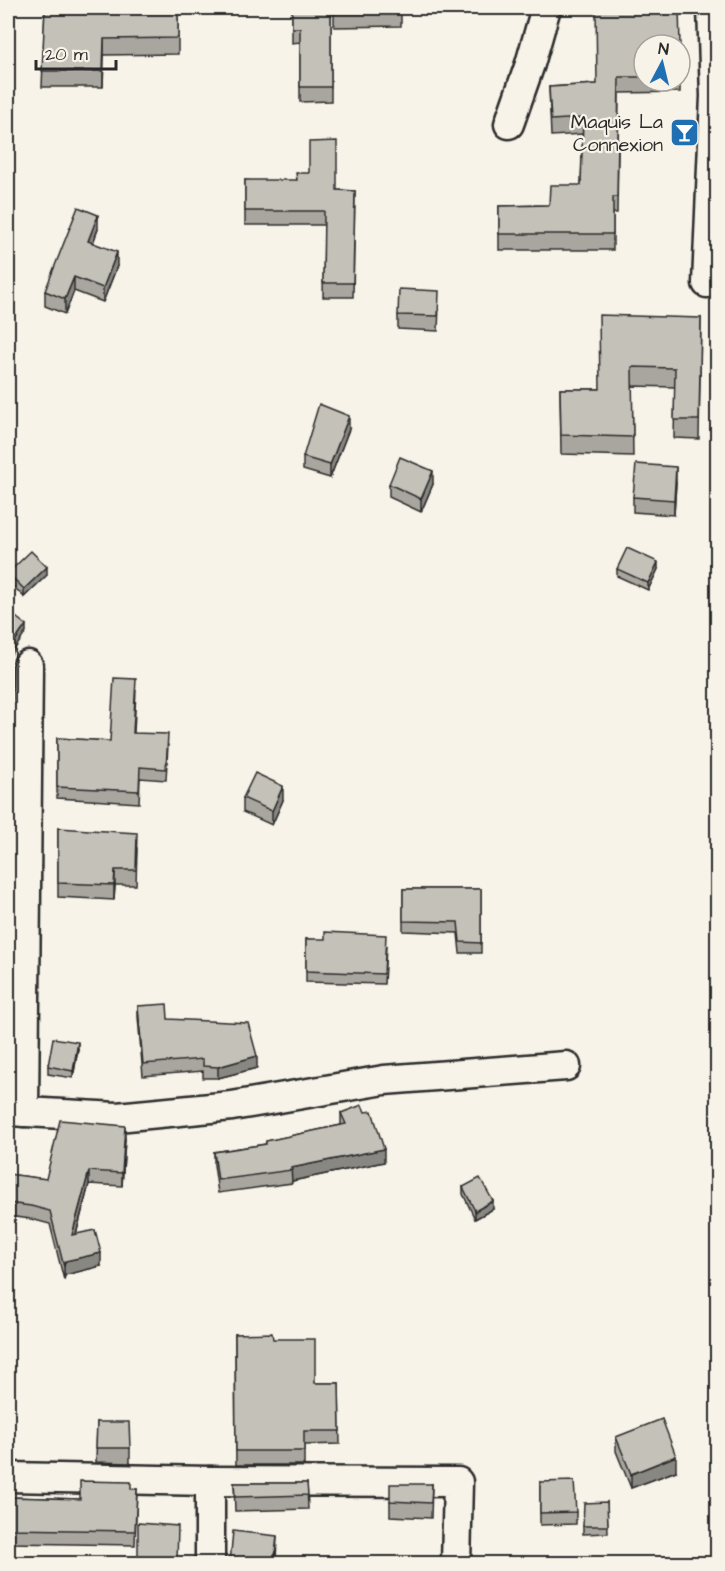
<svg xmlns="http://www.w3.org/2000/svg" width="725" height="1571" viewBox="0 0 725 1571" font-family="'Architects Daughter',sans-serif">
	<style>
		.lines { fill: none; stroke-linecap: round; stroke-linejoin: round }
		.minor-casing { stroke: #2b2b2b; stroke-width: 33 }
		.minor { stroke: #f7f3e8; stroke-width: 28 }
		.wall { fill: #a9a69f; stroke: #2b2b2b; stroke-width: 1.5 }
		.shaded-wall { fill: #898782; stroke: #2b2b2b; stroke-width: 1.5 }
		.building { fill: #c4c1b9; stroke: #2b2b2b; stroke-width: 1.5 }
		.labels { text-anchor: middle; dominant-baseline: central; stroke-width: 4.5; stroke-linejoin: round; paint-order: stroke }
		.poi-label { font-size: 20px; fill: #2b2b2b; stroke: #f7f3e8; text-anchor: end }
	</style>
	<rect width="100%" height="100%" fill="#f7f3e8"/>
	<filter id="ink" filterUnits="userSpaceOnUse"><feTurbulence type="fractalNoise" baseFrequency=".0167" numOctaves="2"/><feDisplacementMap in="SourceGraphic" scale="12" xChannelSelector="R" yChannelSelector="G"/><feConvolveMatrix kernelMatrix="1 2 1 2 8 2 1 2 1" color-interpolation-filters="sRGB"/></filter>
	<g filter="url(#ink)">
		<g class="lines">
			<defs>
				<g id="minor">
					<path d="M509,124L530,64L546,8"/>
					<path d="M707,283L715,96L712,8"/>
					<path d="M8,1111L117,1117L232,1106L384,1080L566,1066"/>
					<path d="M24,1112L28,665"/>
					<path d="M8,1477L210,1481L458,1482L456,1564"/>
					<path d="M210,1564V1481"/>
				</g>
			</defs>
			<!-- minor casing -->
			<use href="#minor" class="minor-casing"/>
			<!-- minor -->
			<use href="#minor" class="minor"/>
		</g>
		<!-- wall -->
		<g class="wall">
			<path d="M8,8H178V54L104,55L103,87H42L45,9H8Z"/>
			<path d="M292,8H331V101L300,102V42L292,43Z"/>
			<path d="M334,8L401,12V26L334,27Z"/>
			<path d="M644,45V81H680V60V92L619,93L617,213H613V250H499V206L549,205L581,185L583,134L551,136L549,87L597,84Z"/>
			<path d="M245,180L337,190L355,191L353,297H323L324,225H245Z"/>
			<path d="M98,229L93,243L117,266L103,302L74,291L65,314L45,306V291Z"/>
			<path d="M439,305L438,331L398,329V315Z"/>
			<path d="M701,318L699,439L674,438L675,387L632,386L633,456L561,454L560,389H599Z"/>
			<path d="M349,429L330,478L303,470V457Z"/>
			<path d="M676,482L674,515L633,512V497Z"/>
			<path d="M389,484H433L421,512L389,497Z"/>
			<path d="M617,569H658L648,590L617,576Z"/>
			<path d="M8,573L47,575L24,597L8,581Z"/>
			<path d="M136,690L134,733L168,745L166,780L140,778L139,803L57,798V738L110,741Z"/>
			<path d="M243,798L283,800L272,825L243,812Z"/>
			<path d="M58,828L137,848L136,885H115L114,900L58,897Z"/>
			<path d="M403,889H481V953H460L458,933L403,931Z"/>
			<path d="M306,939L386,946L384,984L306,982Z"/>
			<path d="M138,1006L168,1019L257,1068L218,1078H203V1071L143,1076L138,1017Z"/>
			<path d="M78,1049L73,1078L48,1074V1066Z"/>
			<path d="M341,1113L384,1162L292,1181V1183L218,1193L214,1165V1152L266,1144V1141L341,1125Z"/>
			<path d="M125,1139L122,1186L89,1184L76,1235L101,1266L65,1275L64,1280L50,1224L31,1219L8,1216V1174L46,1179Z"/>
			<path d="M463,1187L493,1209L475,1219L463,1194Z"/>
			<path d="M235,1334L273,1339L315,1383H339L340,1444L304,1445V1465H236Z"/>
			<path d="M97,1422L130,1448V1463L96,1462Z"/>
			<path d="M616,1437L676,1471L631,1488L616,1451Z"/>
			<path d="M540,1482L576,1512V1524L540,1525Z"/>
			<path d="M234,1483H307L308,1509L235,1511Z"/>
			<path d="M432,1484L431,1518L390,1516V1501Z"/>
			<path d="M137,1489L135,1545L8,1543V1497L80,1499Z"/>
			<path d="M607,1502L608,1533L583,1534V1526Z"/>
		</g>
		<!-- shaded-wall -->
		<g class="shaded-wall">
			<path d="M104,39V55L103,87V71Z"/>
			<path d="M98,215V229L88,256V241Z"/>
			<path d="M117,252V266L103,302V288Z"/>
			<path d="M74,277V291L65,314V299Z"/>
			<path d="M349,416V429L330,478V465Z"/>
			<path d="M676,467V482L674,515V500Z"/>
			<path d="M433,471V484L421,512V499Z"/>
			<path d="M658,562V569L648,590V583Z"/>
			<path d="M47,567V575L24,597V589Z"/>
			<path d="M26,625V632L8,659V651Z"/>
			<path d="M283,786V800L272,825V811Z"/>
			<path d="M115,870V885L114,900V885Z"/>
			<path d="M9,958V982L8,985V970Z"/>
			<path d="M78,1042V1049L73,1078V1071Z"/>
			<path d="M257,1056V1068L218,1078V1067Z"/>
			<path d="M125,1126V1139L122,1186V1173Z"/>
			<path d="M384,1149V1162L292,1181L291,1168Z"/>
			<path d="M89,1171V1184L72,1249V1235Z"/>
			<path d="M493,1201V1209L475,1219V1211Z"/>
			<path d="M101,1253V1266L65,1275L64,1280V1267L65,1261Z"/>
			<path d="M676,1456V1471L631,1488V1474Z"/>
			<path d="M277,1536L276,1563H274Z"/>
		</g>
		<!-- building -->
		<g class="building">
			<path d="M45,8H178V38L104,39L103,71H42Z"/>
			<path d="M292,8H331V87H300V28H292Z"/>
			<path d="M334,8H401V12L334,13Z"/>
			<path d="M596,8H679L680,45H644V77H619L617,197H613V234H499V206L549,205L550,185H581L583,118L551,120L549,87L597,84Z"/>
			<path d="M337,141V190L355,191L353,283H323L324,211H245V180H297L296,173H309V142Z"/>
			<path d="M78,207L98,215L88,241L117,252L103,288L74,277L65,299L45,291Z"/>
			<path d="M399,289L439,291L438,316L398,315Z"/>
			<path d="M599,315L701,318L699,420H674L675,368L632,367L633,437L561,435L560,389H600Z"/>
			<path d="M319,404L349,416L330,465L303,457Z"/>
			<path d="M400,457L433,471L421,499L389,484Z"/>
			<path d="M636,464L676,467L674,500L633,497Z"/>
			<path d="M627,548L658,562L648,583L617,569Z"/>
			<path d="M31,551L47,567L24,589L8,573Z"/>
			<path d="M8,611L26,625L8,651Z"/>
			<path d="M114,678L136,679L133,733L168,734L166,769L140,767L139,791L57,787V738L110,741Z"/>
			<path d="M255,773L283,786L272,811L243,798Z"/>
			<path d="M58,828L137,833L136,870H115L114,885L58,883Z"/>
			<path d="M403,889H481V943L460,942L458,922L403,921Z"/>
			<path d="M325,932L386,935L384,974L306,971V939H325Z"/>
			<path d="M8,942L9,943V967L8,970Z"/>
			<path d="M167,1004L168,1019L248,1023L257,1056L218,1067L203,1066V1059L143,1064L138,1006Z"/>
			<path d="M53,1038L78,1042L73,1071L48,1066Z"/>
			<path d="M362,1105L365,1112L372,1111L384,1149L291,1168L292,1170L218,1180L214,1152L266,1144V1141L346,1124L341,1113Z"/>
			<path d="M60,1120L125,1126L122,1173L89,1171L72,1235L95,1230L101,1253L65,1261L64,1267L50,1211L31,1206L8,1203V1174L46,1179Z"/>
			<path d="M480,1178L493,1201L475,1211L463,1187Z"/>
			<path d="M272,1333L273,1339H315V1383H339L340,1431H304V1451H236L235,1334Z"/>
			<path d="M662,1419L676,1456L631,1474L616,1437Z"/>
			<path d="M97,1422H129L130,1448H96Z"/>
			<path d="M80,1481L131,1482V1489H137L135,1531L8,1529V1497L80,1499Z"/>
			<path d="M574,1481L576,1512L540,1513V1482Z"/>
			<path d="M234,1483H307L308,1495L235,1497Z"/>
			<path d="M390,1484H432L431,1503L390,1501Z"/>
			<path d="M607,1502L608,1526H583L584,1503Z"/>
			<path d="M138,1523L178,1526L177,1562H172V1563H138Z"/>
			<path d="M233,1531L277,1536L274,1563H230Z"/>
		</g>
	</g>
	<!-- icons -->
	<defs>
		<symbol id="bar-square" viewBox="-11 -11 22 22"><rect x="-9" y="-9" width="18" height="18" rx="4" fill="#1f6fb2" stroke="#f7f3e8"/><path d="M-6-5H6L.8 .8V4.5H3.5V6h-7V4.5H-.8V.8Z" fill="#fff"/></symbol>
	</defs>
	<g fill-rule="evenodd">
		<use href="#bar-square" x="668" y="116" width="33" height="33"/>
	</g>
	<g class="labels">
		<!-- poi labels -->
		<g class="poi-label">
			<text x="663" y="122">Maquis La<tspan x="663" dy="23">Connexion</tspan></text>
		</g>
	</g>
	<!-- margin -->
	<rect width="725" height="1571" fill="none" stroke="#f7f3e8" stroke-width="30"/>
	<rect x="15" y="15" width="695" height="1541" fill="none" stroke="#2b2b2b" stroke-width="2" filter="url(#ink)"/>
	<!-- north arrow -->
	<g transform="translate(662 63) rotate(7)"><circle r="28" fill="#f7f3e8" stroke="#a5a39c" stroke-width="1.5"/>
	<path d="M0-4.5L10 22L0 15L-10 22Z" fill="#1f6fb2"/>
	<text y="-9" font-size="16" font-weight="bold" text-anchor="middle" fill="#2b2b2b">N</text>
	</g>
	<!-- scale -->
	<path d="M36 60v9h80v-9" fill="none" stroke="#2b2b2b" stroke-width="3"/>
	<text x="45" y="60" font-size="18" fill="#2b2b2b" stroke="#f7f3e8" stroke-width="4.5" paint-order="stroke">20 m</text>
</svg>
